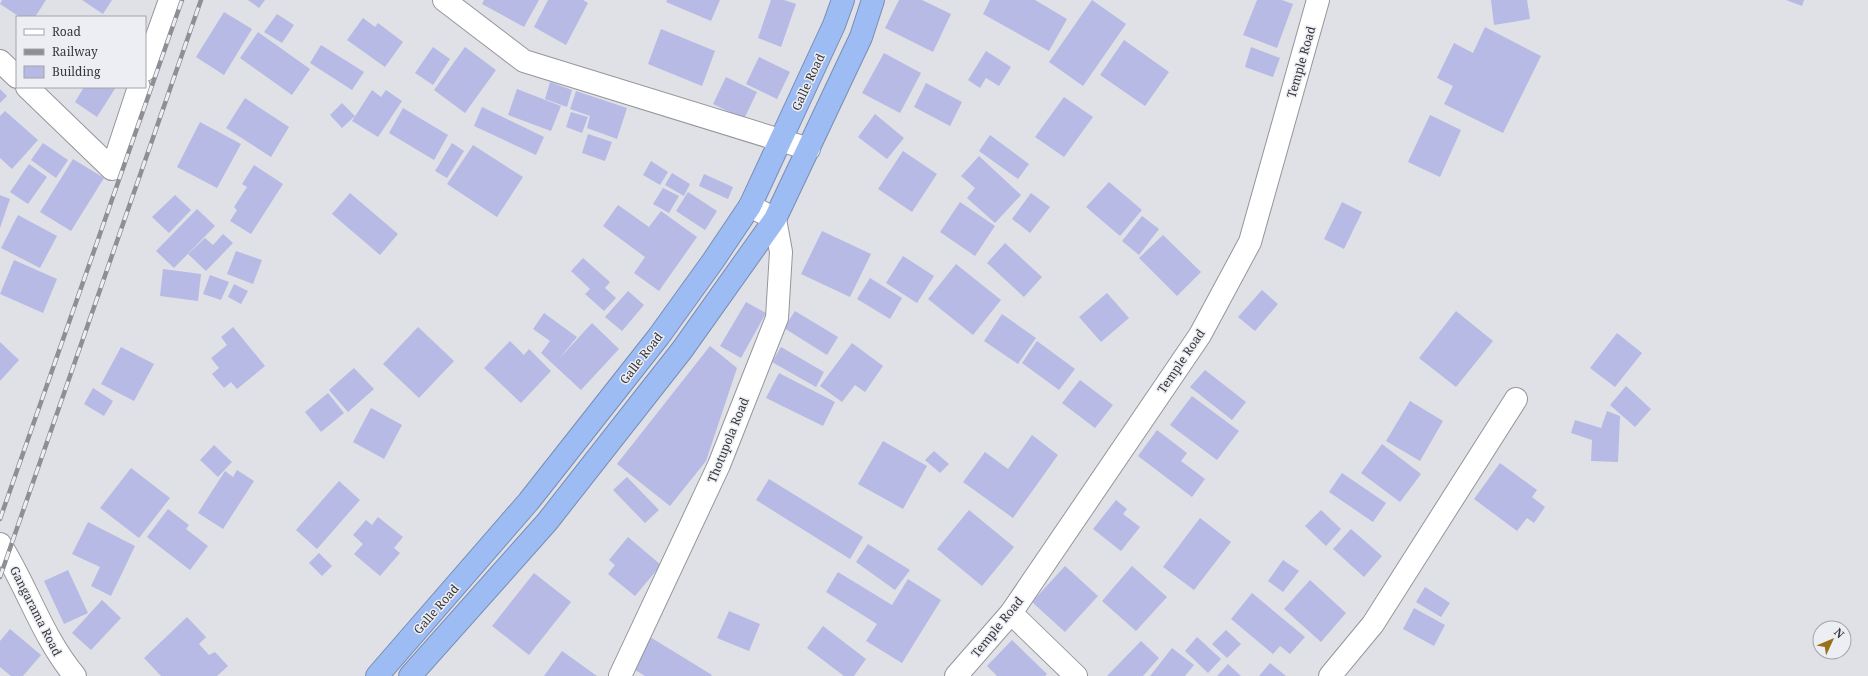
<svg xmlns="http://www.w3.org/2000/svg" width="1868" height="676" viewBox="0 0 1868 676" font-family="'Noto Serif',serif">
	<style>
		.building { fill: #b6bae4 }
		.lines { fill: none; stroke-linecap: round; stroke-linejoin: round }
		.street-casing { stroke: #95969c; stroke-width: 24 }
		.highway-casing { stroke: #798db3; stroke-width: 24 }
		.street { stroke: #fff; stroke-width: 22 }
		.highway { stroke: #9dbcf4; stroke-width: 22 }
		.rail-casing { stroke: #8e8f93; stroke-width: 4.5 }
		.rail { stroke: #edeef4; stroke-width: 3; stroke-dasharray: 9; stroke-linecap: butt }
		.labels { text-anchor: middle; dominant-baseline: central; stroke-width: 3; stroke-linejoin: round; paint-order: stroke }
		.street-label { font-size: 12px; fill: #363639; stroke: #edeef4 }
	</style>
	<rect width="100%" height="100%" fill="#e0e1e7"/>
	<!-- building -->
	<g class="building">
		<path d="M2,0H46L35,17H20L0,4Z"/>
		<path d="M82,0H112L103,14Z"/>
		<path d="M248,0H265L259,8Z"/>
		<path d="M484,0H539L524,27L482,4Z"/>
		<path d="M548,0H583L588,3L566,45L534,27Z"/>
		<path d="M667,0H720L711,21L666,2Z"/>
		<path d="M771,0H784L796,4L781,47L758,38Z"/>
		<path d="M899,0H922L951,14L933,52L885,28Z"/>
		<path d="M990,0H1035L1067,19L1049,51L983,14Z"/>
		<path d="M1092,0L1126,24L1083,86L1049,62Z"/>
		<path d="M1257,0H1282L1293,4L1277,48L1243,35Z"/>
		<path d="M1491,0H1527L1530,19L1494,25Z"/>
		<path d="M1786,0H1804L1802,6Z"/>
		<path d="M224,12L252,29L224,75L196,57Z"/>
		<path d="M277,14L294,25L282,43L264,32Z"/>
		<path d="M363,18L375,27L378,23L403,42L385,67L347,40Z"/>
		<path d="M1485,27L1541,56L1503,133L1444,104L1453,86L1437,78L1454,43L1473,53Z"/>
		<path d="M661,29L715,51L702,86L648,64Z"/>
		<path d="M258,32L310,69L292,95L240,58Z"/>
		<path d="M1124,40L1169,72L1145,106L1100,75Z"/>
		<path d="M321,45L364,72L352,90L310,63Z"/>
		<path d="M433,47L450,59L433,85L415,73Z"/>
		<path d="M465,47L496,70L465,113L434,90Z"/>
		<path d="M1251,47L1280,58L1273,77L1245,67Z"/>
		<path d="M986,51L1011,67L999,86L986,78L980,88L968,80Z"/>
		<path d="M884,53L921,73L900,113L862,93Z"/>
		<path d="M759,57L790,72L777,99L746,84Z"/>
		<path d="M726,77L757,92L744,119L713,104Z"/>
		<path d="M550,82L572,90L567,107L545,99Z"/>
		<path d="M926,83L962,102L950,126L914,107Z"/>
		<path d="M84,87H116L97,117L75,102Z"/>
		<path d="M0,89L7,96L0,103Z"/>
		<path d="M517,89L561,106L551,131L508,115Z"/>
		<path d="M372,90L381,97L386,90L402,101L378,137L352,121Z"/>
		<path d="M576,91L627,108L617,139L587,128L590,116L570,109Z"/>
		<path d="M1064,97L1093,117L1064,157L1035,137Z"/>
		<path d="M245,98L289,127L271,157L226,128Z"/>
		<path d="M342,103L355,116L342,128L330,115Z"/>
		<path d="M482,107L544,137L536,155L474,126Z"/>
		<path d="M403,108L448,135L434,160L389,133Z"/>
		<path d="M5,111L38,140L12,169L0,158V116Z"/>
		<path d="M571,112L588,117L582,133L566,127Z"/>
		<path d="M875,114L904,138L887,159L858,137Z"/>
		<path d="M1430,115L1461,130L1440,177L1408,162Z"/>
		<path d="M200,122L241,144L217,188L177,167Z"/>
		<path d="M588,134L612,142L605,161L582,153Z"/>
		<path d="M990,135L1029,164L1018,179L979,151Z"/>
		<path d="M43,143L68,160L56,178L31,160Z"/>
		<path d="M452,143L464,151L447,178L435,171Z"/>
		<path d="M473,145L523,177L497,217L447,184Z"/>
		<path d="M903,151L937,174L912,212L878,189Z"/>
		<path d="M979,156L1021,195L995,223L967,198L975,188L961,176Z"/>
		<path d="M73,159L104,178L71,231L40,212Z"/>
		<path d="M651,161L668,172L660,185L643,175Z"/>
		<path d="M29,164L47,177L28,204L10,192Z"/>
		<path d="M254,165L283,184L251,234L230,221L237,210L234,207L247,187L242,184Z"/>
		<path d="M672,173L690,184L684,196L665,185Z"/>
		<path d="M704,174L733,187L728,199L699,186Z"/>
		<path d="M1109,182L1142,210L1120,236L1086,207Z"/>
		<path d="M663,188L679,196L669,213L653,204Z"/>
		<path d="M688,192L717,211L705,230L676,211Z"/>
		<path d="M350,193L398,234L380,255L332,214Z"/>
		<path d="M1031,193L1050,207L1030,233L1012,219Z"/>
		<path d="M0,195L10,199L0,228Z"/>
		<path d="M175,195L191,210L169,233L152,217Z"/>
		<path d="M960,202L995,226L975,256L940,232Z"/>
		<path d="M1342,202L1362,212L1344,249L1324,239Z"/>
		<path d="M618,205L649,227L661,211L697,237L659,291L634,273L645,257L603,226Z"/>
		<path d="M197,209L215,226L174,268L156,251Z"/>
		<path d="M18,215L57,236L40,268L1,248Z"/>
		<path d="M1142,216L1159,229L1139,255L1122,241Z"/>
		<path d="M822,231L871,254L850,297L801,274Z"/>
		<path d="M223,234L233,243L206,271L188,254L205,238L213,245Z"/>
		<path d="M1163,235L1201,272L1177,296L1139,258Z"/>
		<path d="M1005,243L1042,277L1024,297L987,263Z"/>
		<path d="M236,251L262,260L253,284L227,274Z"/>
		<path d="M903,256L934,276L917,303L886,283Z"/>
		<path d="M583,258L610,282L605,288L616,298L604,311L585,294L590,289L571,271Z"/>
		<path d="M14,260L57,279L43,313L0,294Z"/>
		<path d="M956,264L1001,300L973,335L928,299Z"/>
		<path d="M163,269L201,274L198,301L160,296Z"/>
		<path d="M210,275L229,282L221,300L203,294Z"/>
		<path d="M870,278L902,298L890,319L857,299Z"/>
		<path d="M234,284L248,291L241,304L228,297Z"/>
		<path d="M1262,290L1278,304L1255,331L1238,317Z"/>
		<path d="M628,291L644,305L622,331L605,317Z"/>
		<path d="M1107,293L1129,318L1101,342L1079,317Z"/>
		<path d="M746,302L766,313L741,358L720,346Z"/>
		<path d="M795,311L838,337L827,355L784,328Z"/>
		<path d="M1456,311L1493,341L1456,387L1419,358Z"/>
		<path d="M544,313L577,337L558,360L592,323L619,349L581,390L541,353L550,341L533,329Z"/>
		<path d="M1002,314L1036,338L1018,364L984,341Z"/>
		<path d="M233,327L265,366L237,389L231,382L224,388L212,374L219,368L211,358L227,345L221,337Z"/>
		<path d="M418,327L454,361L419,398L383,364Z"/>
		<path d="M1617,333L1642,353L1615,387L1590,368Z"/>
		<path d="M510,341L524,355L529,349L551,371L521,403L484,368Z"/>
		<path d="M1037,341L1075,369L1059,390L1022,363Z"/>
		<path d="M0,342L19,360L0,381Z"/>
		<path d="M852,343L883,366L865,392L855,385L842,402L820,386Z"/>
		<path d="M710,346L737,368L706,461L670,506L617,464Z"/>
		<path d="M121,347L154,364L134,401L101,384Z"/>
		<path d="M781,347L824,372L816,387L772,362Z"/>
		<path d="M354,368L374,389L348,412L329,390Z"/>
		<path d="M1205,370L1246,402L1232,420L1190,387Z"/>
		<path d="M779,373L835,402L823,426L766,398Z"/>
		<path d="M1080,380L1113,405L1095,428L1062,403Z"/>
		<path d="M1626,386L1651,409L1635,427L1610,405Z"/>
		<path d="M93,388L113,401L104,416L84,404Z"/>
		<path d="M328,393L344,413L321,432L305,412Z"/>
		<path d="M1192,396L1239,431L1217,460L1170,425Z"/>
		<path d="M1410,401L1443,421L1420,461L1386,441Z"/>
		<path d="M371,408L402,425L384,459L353,442Z"/>
		<path d="M1607,411L1620,416L1618,462L1591,461L1592,440L1571,433L1575,420L1601,428Z"/>
		<path d="M1157,430L1187,453L1181,461L1205,479L1192,497L1138,456Z"/>
		<path d="M1032,435L1058,455L1013,518L963,482L985,452L1008,469Z"/>
		<path d="M883,441L927,466L903,509L858,484Z"/>
		<path d="M1382,444L1421,474L1400,502L1361,473Z"/>
		<path d="M214,445L232,462L218,477L200,460Z"/>
		<path d="M934,451L949,464L940,473L925,460Z"/>
		<path d="M1500,463L1537,490L1532,497L1545,507L1534,523L1527,518L1517,531L1474,499Z"/>
		<path d="M131,468L170,498L139,538L100,508Z"/>
		<path d="M237,470L254,481L223,529L198,513L225,471L233,477Z"/>
		<path d="M1342,473L1386,503L1373,522L1329,492Z"/>
		<path d="M627,477L659,510L645,523L613,490Z"/>
		<path d="M769,479L863,537L850,559L756,500Z"/>
		<path d="M339,481L360,500L317,549L296,530Z"/>
		<path d="M1116,500L1127,509L1123,514L1140,527L1121,551L1093,529Z"/>
		<path d="M168,509L189,525L186,529L208,546L190,570L147,537Z"/>
		<path d="M969,510L1014,547L982,586L937,549Z"/>
		<path d="M1321,510L1341,529L1326,546L1305,526Z"/>
		<path d="M378,517L403,537L394,548L400,553L380,576L354,554L363,544L353,535L366,520L372,525Z"/>
		<path d="M1200,518L1231,542L1194,590L1163,567Z"/>
		<path d="M88,522L135,546L111,596L91,586L100,567L72,554Z"/>
		<path d="M1351,529L1382,556L1364,577L1333,549Z"/>
		<path d="M628,537L661,565L635,596L608,574L615,565L609,560Z"/>
		<path d="M868,544L910,570L895,590L856,562Z"/>
		<path d="M319,553L332,566L322,576L309,563Z"/>
		<path d="M1283,560L1299,571L1283,592L1268,581Z"/>
		<path d="M1065,566L1098,596L1065,632L1032,602Z"/>
		<path d="M1132,566L1167,597L1136,631L1102,601Z"/>
		<path d="M68,570L88,613L64,624L44,581Z"/>
		<path d="M838,572L892,605L908,579L941,600L902,663L866,641L877,624L826,592Z"/>
		<path d="M534,573L571,602L529,655L492,626Z"/>
		<path d="M1310,580L1346,613L1321,642L1284,609Z"/>
		<path d="M1425,587L1450,603L1441,617L1416,602Z"/>
		<path d="M1252,593L1305,637L1290,654L1280,646L1273,654L1231,619Z"/>
		<path d="M102,600L121,618L91,650L72,633Z"/>
		<path d="M1414,608L1445,625L1434,646L1403,629Z"/>
		<path d="M729,611L760,624L749,651L717,638Z"/>
		<path d="M187,617L206,637L199,644L209,655L215,652L228,666L217,676H161L144,658Z"/>
		<path d="M823,626L866,659L854,676H844L807,648Z"/>
		<path d="M10,629L41,655L23,676H11L0,667V641Z"/>
		<path d="M1226,630L1241,644L1227,658L1212,644Z"/>
		<path d="M650,637L712,675L711,676H645L632,668Z"/>
		<path d="M1197,637L1221,659L1208,673L1185,651Z"/>
		<path d="M1012,640L1047,674L1045,676H997L987,666Z"/>
		<path d="M1141,641L1159,658L1143,676H1107Z"/>
		<path d="M1172,648L1194,665L1185,676H1150Z"/>
		<path d="M562,651L597,676H544Z"/>
		<path d="M1270,663L1286,676H1259Z"/>
		<path d="M1228,664L1241,676H1217Z"/>
	</g>
	<g class="lines">
		<defs>
			<g id="street">
				<path d="M444,0L524,61L809,149"/>
				<path d="M0,61L17,77"/>
				<path d="M145,70L170,0"/>
				<path d="M27,87L112,169L139,87"/>
				<path d="M0,544C27,586 42,637 75,676"/>
				<path d="M1011,613L1076,676"/>
				<path d="M620,676L719,465L777,318L781,252L775,219L750,206"/>
				<path d="M956,676L1011,613L1200,335L1250,242L1318,0"/>
				<path d="M1330,676L1373,624L1516,399"/>
			</g>
			<g id="highway">
				<path d="M377,676L529,501L659,336L713,261L750,206L834,25L843,0"/>
				<path d="M410,676L547,522L682,350L775,219L861,37L873,0"/>
			</g>
		</defs>
		<!-- street casing -->
		<use href="#street" class="street-casing"/>
		<!-- highway casing -->
		<use href="#highway" class="highway-casing"/>
		<!-- street -->
		<use href="#street" class="street"/>
		<!-- highway -->
		<use href="#highway" class="highway"/>
		<defs>
			<g id="rail">
				<path d="M0,519L182,0"/>
				<path d="M0,577L201,0"/>
			</g>
		</defs>
		<!-- rail casing -->
		<use href="#rail" class="rail-casing"/>
		<!-- rail -->
		<use href="#rail" class="rail"/>
	</g>
	<g class="labels">
		<!-- street labels -->
		<g class="street-label">
			<text transform="translate(1301 62) rotate(-74)">Temple Road</text>
			<text transform="translate(808 82) rotate(-65)">Galle Road</text>
			<text transform="translate(641 358) rotate(-52)">Galle Road</text>
			<text transform="translate(1181 361) rotate(-56)">Temple Road</text>
			<text transform="translate(728 440) rotate(-68)">Thotupola Road</text>
			<text transform="translate(436 609) rotate(-49)">Galle Road</text>
			<text transform="translate(36 611) rotate(63)">Gangarama Road</text>
			<text transform="translate(997 627) rotate(-51)">Temple Road</text>
		</g>
	</g>
	<!-- legend -->
	<rect x="16" y="16" width="130" height="72" fill="#edeef4" stroke="#a4a4a9"/>
	<rect x="24" y="29" width="20" height="6" fill="#ffffff" stroke="#a4a4a9"/>
	<text x="52" y="36" font-size="12" fill="#363639">Road</text>
	<rect x="24" y="49" width="20" height="6" fill="#8e8f93" stroke="#a4a4a9"/>
	<text x="52" y="56" font-size="12" fill="#363639">Railway</text>
	<rect x="24" y="66" width="20" height="12" fill="#b6bae4" stroke="#a4a4a9"/>
	<text x="52" y="76" font-size="12" fill="#363639">Building</text>
	<!-- north arrow -->
	<g transform="translate(1832 640) rotate(46)"><circle r="19" fill="#edeef4" stroke="#a4a4a9"/>
	<path d="M0-3L7 15L0 10L-7 15Z" fill="#98711c"/>
	<text y="-6" font-size="11" font-weight="bold" text-anchor="middle" fill="#363639">N</text>
	</g>
</svg>
